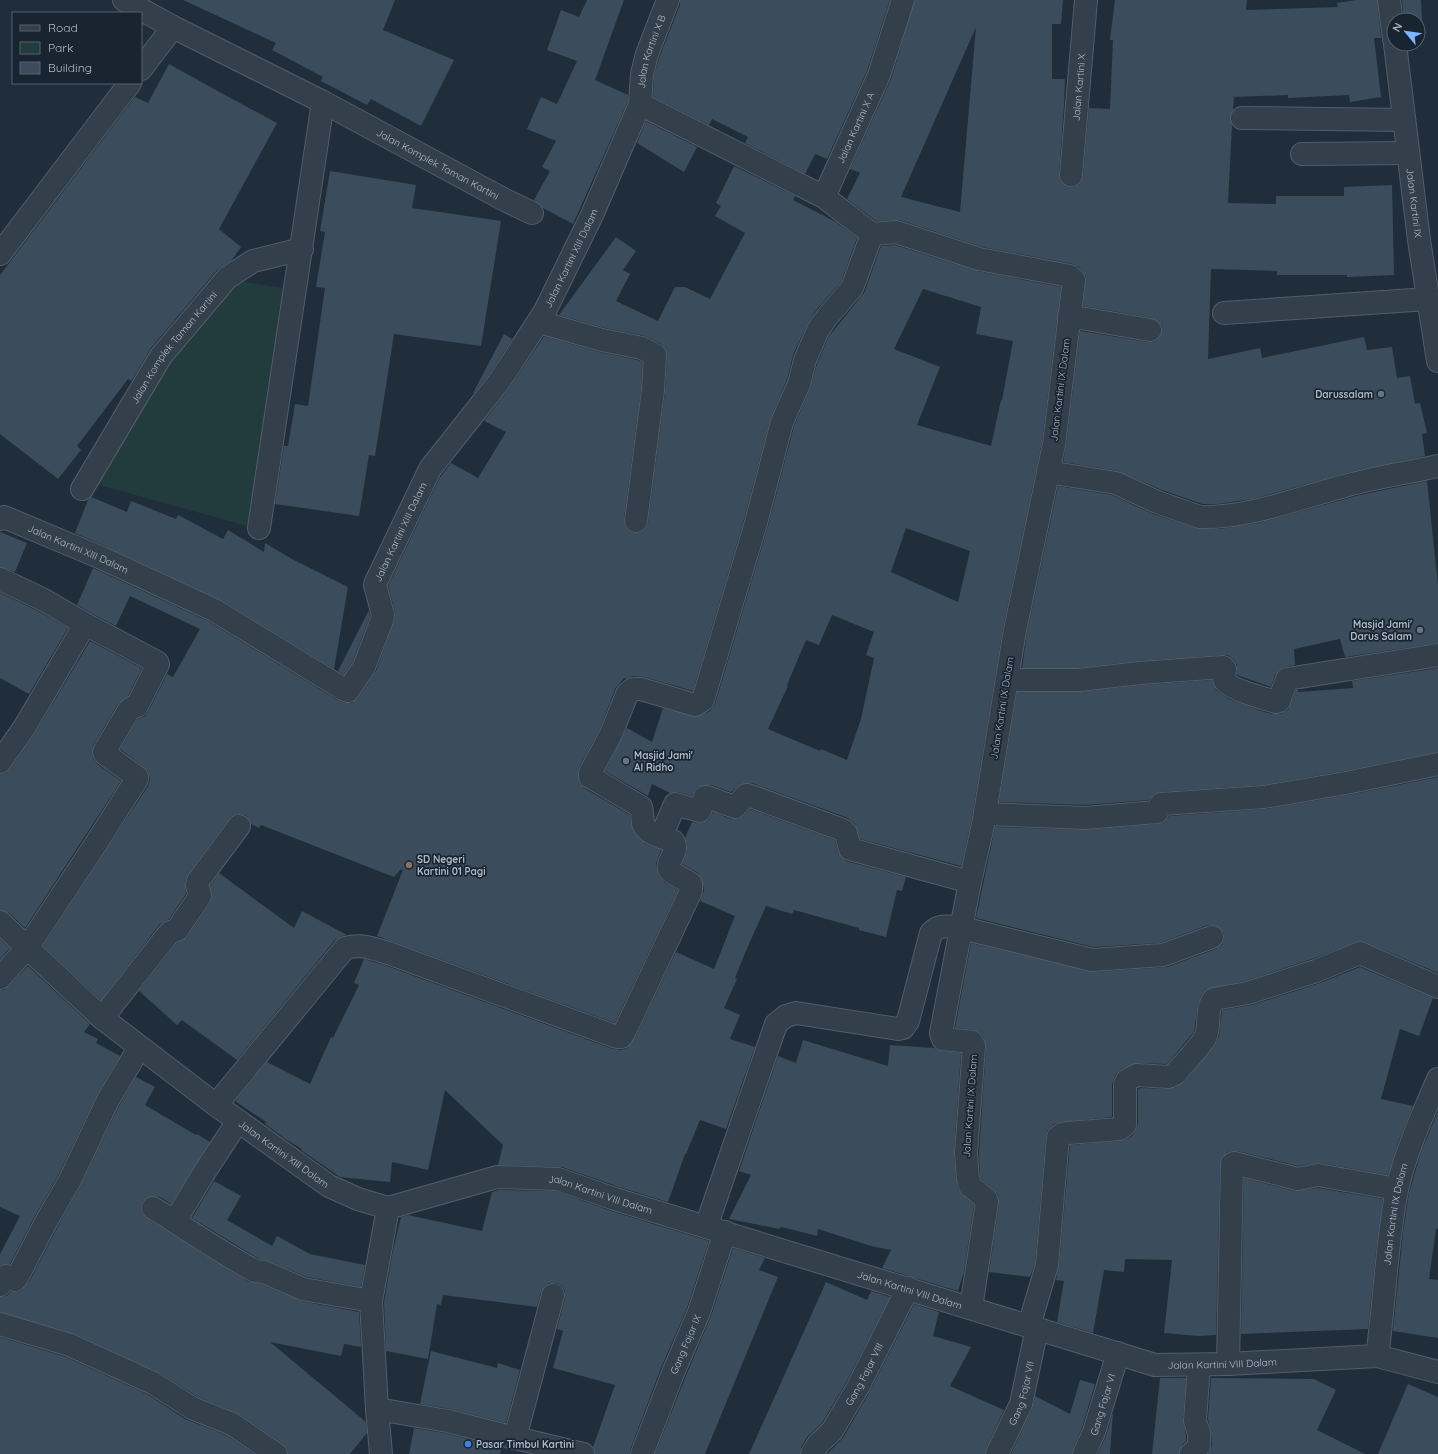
<svg xmlns="http://www.w3.org/2000/svg" width="1438" height="1454" viewBox="0 0 1438 1454" font-family="Quicksand,sans-serif">
	<style>
		.green { fill: #223c3d }
		.building { fill: #3b4c5c; fill-rule: evenodd }
		.lines { fill: none; stroke-linecap: round; stroke-linejoin: round }
		.minor-casing { stroke: #525d6a; stroke-width: 24 }
		.minor { stroke: #343f4c; stroke-width: 22 }
		.worship-dot { fill: #6b7280; stroke: #192431; stroke-width: 1.5 }
		.education-dot { fill: #8d6e63; stroke: #192431; stroke-width: 1.5 }
		.shop-dot { fill: #3f7fe0; stroke: #192431; stroke-width: 1.5 }
		.labels { text-anchor: middle; dominant-baseline: central; stroke-width: 3.5; stroke-linejoin: round; paint-order: stroke }
		.street-label { font-size: 10px; fill: #afbac8; stroke: #192431 }
		.poi-label { font-size: 10px; font-weight: bold; fill: #afbac8; stroke: #192431; text-anchor: start }
	</style>
	<rect width="100%" height="100%" fill="#202e3c"/>
	<!-- green -->
	<path class="green" d="M237,281L291,289L247,526L96,484L179,345Z"/>
	<!-- building -->
	<g class="building">
		<path d="M183,0H395L383,30L454,60L421,126L371,99L367,105L321,81L323,77L272,50L276,43Z"/>
		<path d="M587,0H624L595,80L628,95V101L573,224L543,208L534,200L550,171L542,167L556,141L527,129L541,97L557,104L577,61L547,50L561,10L579,17Z"/>
		<path d="M680,0H890L867,71L827,159L815,154L805,174L745,143L748,137L712,119L709,125L653,97L654,76L659,58L680,5Z"/>
		<path d="M915,0H1063L1061,24H1052V79H1065L1064,105L1059,174L1060,180L1064,185L1070,187L1076,186L1081,182L1083,176L1089,108L1110,109L1113,40H1110L1115,0H1247L1246,10L1338,7L1337,3L1356,0H1377L1381,38H1374L1381,97L1350,102L1349,95L1288,98V95L1234,97L1233,110L1230,117L1232,125L1228,203L1276,204V196H1344V187L1392,185L1394,275L1347,277V275H1277V271L1211,269L1208,359L1260,348L1262,358L1364,337L1367,350L1392,347L1397,378L1410,376L1415,404L1420,403L1427,433L1422,434L1425,456L1354,471L1253,499L1218,504H1202L1162,490L1118,471L1063,462L1066,446L1080,331L1148,342H1154L1159,338L1162,332V326L1158,321L1152,318L1083,306L1086,276L1079,267L1073,264L982,247L900,220L876,221L847,199L860,173L850,169L891,79ZM976,27L960,212L901,197Z"/>
		<path d="M1402,0H1421L1423,34L1418,35V20H1404Z"/>
		<path d="M169,64L225,95L277,123L219,229L241,247L231,261L217,270L151,348L134,377L131,381L128,379L77,446L81,450L58,479L0,434V275L135,97L148,103Z"/>
		<path d="M646,121L697,147L684,172L637,143Z"/>
		<path d="M734,166L795,196L793,200L836,222L857,238L841,282L817,309L807,325L793,355L787,380L771,417L744,520L693,691L644,677L633,676L626,679L624,678L615,689L600,729L579,767L578,777L580,784L584,788L630,815L631,825L636,835L646,844L661,850L656,863L657,871L659,876L665,883L678,890L615,1023L377,936L403,870L401,869L394,877L261,825L259,828L251,824L247,816L240,814L234,815L229,819L188,874L185,882L186,894L169,919L160,924L101,1000L43,946L148,786L150,779L148,771L144,767L120,749L138,719L145,716L148,712L167,674L173,677L200,629L130,596L116,626L91,613L77,605L93,568L208,621L339,701L345,703H352L358,698L376,671L395,617V612L388,586L439,479L451,463L478,478L506,432L484,421L511,386L544,336L599,352L638,360L642,362L641,389L624,519L625,526L629,531L635,533L641,532L646,528L648,523L665,392L667,356L666,349L661,344L645,336L605,328L559,315L616,237L636,251L623,270L630,274L616,301L658,321L675,287H685L710,299L745,233L715,216L721,206L716,203Z"/>
		<path d="M330,171L416,185L412,208L501,221L481,346L394,334L375,456L369,455L359,516L275,504L284,446H288L295,404L308,406L325,288L316,287L325,232L320,231Z"/>
		<path d="M895,245L977,271L1061,287L1042,442L1003,628L971,823L961,866L860,839L855,824L848,818L752,783L741,784L731,792L711,785H705L697,787L692,796L678,792L670,793L652,784L648,796L605,771L627,728L652,742L663,708L696,717L710,711L715,704L768,526L794,426L810,389L817,364L829,336L864,293L881,246ZM923,289L981,307L976,334L1013,341L1002,400H1001L991,446L917,425L940,367L894,349ZM906,528L970,551L958,602L891,572ZM832,615L874,632L866,655L874,658L861,719L847,760L821,749L820,751L768,729L788,686L787,685L806,640L819,645Z"/>
		<path d="M504,334L512,339L491,372L474,393H473Z"/>
		<path d="M1427,481L1438,585V643L1345,657L1340,639L1294,649L1295,665L1285,667L1279,670L1275,675L1271,687L1237,675V665L1234,660L1228,655H1222L1139,661L1078,668H1022L1027,632L1058,486L1112,495L1153,514L1200,529H1220L1258,523L1360,495Z"/>
		<path d="M91,497L127,512L131,501L176,519L178,515L223,539L228,530L264,552L265,543L292,559L348,587L334,669L219,599L109,548L75,533L88,500Z"/>
		<path d="M0,532L27,543L15,572L0,567Z"/>
		<path d="M0,593L38,611L68,628L29,694L0,678Z"/>
		<path d="M369,610L370,617L353,661L344,675L338,671Z"/>
		<path d="M90,641L142,668L128,696L118,704L93,746L92,751L93,758L97,764L121,781L25,928L9,913L0,910V774L6,773L10,769L34,735Z"/>
		<path d="M1438,668V752L1344,771L1263,785L1160,792L1154,794L1149,800L1085,805L999,802L1017,692H1080L1141,685L1212,680L1216,690L1229,699L1261,711L1272,714H1280L1288,710L1296,690H1298V692L1353,688L1352,681Z"/>
		<path d="M1438,777V973L1365,942L1360,941L1312,959L1245,981L1207,989L1201,996L1198,1004L1194,1032L1167,1064L1137,1063L1121,1069L1116,1074L1112,1084V1117L1060,1122L1054,1124L1047,1131L1046,1136L1035,1263L1030,1277L989,1272L999,1204L998,1195L994,1190L981,1179L980,1177L979,1153L986,1047L983,1036L979,1032L973,1030L955,1028L971,943L1093,972L1167,967L1216,949L1222,945L1224,939V933L1220,928L1214,925H1208L1160,943L1093,947L976,918L995,827L1085,830L1158,824L1164,822L1169,816L1266,809L1348,795Z"/>
		<path d="M750,809L835,840L838,852L841,857L846,861L906,877L902,891L897,890L886,937L859,930V928L794,910L792,914L766,906L745,953L735,978L737,979L724,1008L740,1015L730,1039L755,1047L726,1129L700,1120L686,1154H685L668,1202L619,1187L562,1167L498,1165L503,1145L445,1090L428,1170L392,1162L390,1182L340,1177L301,1150L302,1149L287,1140L265,1124L266,1122L235,1101L267,1062L310,1084L331,1037L333,1038L359,985L354,983L364,959L387,966L613,1049L621,1050L627,1048L635,1038L676,952L714,969L735,916L700,901L704,891L702,879L697,872L682,864L687,852V844L685,838L692,822L703,823L709,820L713,812L731,819H738L744,815Z"/>
		<path d="M219,873L294,928L302,911L347,935L342,936L335,940L237,1060L182,1020L177,1025L139,991L177,943L187,937L210,903L212,898L210,886Z"/>
		<path d="M0,939L10,948L0,959Z"/>
		<path d="M28,966L90,1024L84,1032L98,1039L96,1043L120,1056L97,1095L59,1174L36,1214L10,1264H5L0,1265V1254L20,1216L0,1207V990H4L9,986Z"/>
		<path d="M1360,967L1433,998L1419,1036L1400,1029L1381,1099L1413,1106L1398,1143L1388,1175L1320,1163L1298,1166L1237,1151L1228,1152L1222,1157L1220,1164L1216,1335L1198,1336L1164,1333L1172,1260L1125,1259L1124,1272L1104,1270L1093,1333L1057,1322L1064,1281L1056,1280L1059,1266L1070,1145L1121,1141L1127,1139L1133,1135L1136,1130L1138,1125V1089L1140,1088L1169,1089L1175,1088L1184,1082L1215,1045L1219,1036L1222,1010L1252,1005L1320,983Z"/>
		<path d="M803,1040L888,1066L890,1045L934,1048L942,1051L961,1053L954,1152L956,1180L958,1189L962,1195L974,1205L964,1272L958,1291L882,1268L891,1250L871,1246L818,1229L817,1236L781,1227L779,1229L729,1219L751,1175L739,1171L778,1056L796,1063Z"/>
		<path d="M136,1077L155,1087L145,1105L196,1135L197,1134L210,1142L171,1204L160,1197L154,1196L148,1197L143,1201L141,1208L142,1213L146,1218L249,1282L261,1284L301,1301L359,1312L361,1347L344,1344L341,1356L270,1342L366,1422L367,1433L350,1454H288L287,1448L283,1444L239,1414L198,1397L158,1372L75,1334L0,1312V1297L7,1296L10,1292H16L21,1291L29,1282L58,1226L81,1185L119,1106Z"/>
		<path d="M1438,1111V1229H1436L1429,1279L1438,1280V1338L1393,1331L1403,1233L1409,1193L1421,1152Z"/>
		<path d="M1244,1178L1295,1191L1318,1188L1383,1199L1376,1251L1368,1329L1241,1334Z"/>
		<path d="M214,1181L241,1196L227,1220L272,1246L277,1236L310,1254L365,1265L361,1287L307,1277L269,1261L259,1259L192,1218Z"/>
		<path d="M499,1190L556,1191L611,1211L709,1241L687,1308L661,1368L630,1450V1454H595L593,1447L615,1385L553,1368L563,1331L557,1329L565,1298V1291L562,1286L557,1283H549L544,1286L541,1292L537,1307L443,1295L441,1305L437,1304L428,1359L386,1351L384,1302L392,1255L401,1217L408,1215L482,1231L492,1192Z"/>
		<path d="M733,1248L765,1258L759,1270L778,1277L705,1454H655L685,1378L711,1316Z"/>
		<path d="M826,1282L867,1300L871,1291L890,1297L847,1381L822,1423L808,1436L801,1447L800,1454H749Z"/>
		<path d="M914,1304L939,1312L933,1336L971,1347L950,1386L1004,1410L986,1449L985,1454H827L843,1438L869,1393Z"/>
		<path d="M0,1337L66,1357L147,1394L185,1419L226,1435L254,1454H0Z"/>
		<path d="M431,1351L497,1368L498,1363L520,1370L506,1423L451,1409L420,1404Z"/>
		<path d="M1160,1378H1186L1183,1420L1186,1435V1441L1182,1445L1179,1454H1152Z"/>
		<path d="M1211,1378L1314,1379L1336,1390L1317,1430L1365,1454H1208L1212,1446L1211,1433L1208,1419Z"/>
		<path d="M1080,1380L1095,1384L1082,1428L1073,1449L1072,1454H1011L1032,1409L1035,1396L1070,1414Z"/>
		<path d="M1408,1384L1438,1397V1454H1378Z"/>
		<path d="M1113,1412L1110,1454H1098L1106,1436Z"/>
		<path d="M414,1428L445,1433L502,1448L500,1454H409Z"/>
	</g>
	<g class="lines">
		<defs>
			<g id="minor">
				<path id="s1" d="M124,0L173,27L323,102L503,199L532,213"/>
				<path d="M1389,0L1394,39"/>
				<path id="s2" d="M1395,44L1419,240L1438,361"/>
				<path d="M141,69L173,27"/>
				<path d="M640,104L824,197L872,234"/>
				<path d="M1242,118L1404,120"/>
				<path d="M1302,154L1408,153"/>
				<path id="s3" d="M1071,175L1086,0"/>
				<path id="s4" d="M824,197L879,75L903,0"/>
				<path d="M872,234L896,232L979,259L1070,276L1074,280L1054,444L1015,630L983,825L970,882L941,1033L943,1039L972,1042L974,1046L966,1153L968,1179L970,1186L986,1199L987,1202L971,1308"/>
				<path d="M0,254L130,83"/>
				<path d="M1224,313L1428,299"/>
				<path d="M1069,316L1150,330"/>
				<path d="M539,322L602,340L642,348L655,355L653,390L636,521"/>
				<path d="M1048,472L1116,483L1157,502L1200,517C1250,518 1298,498 1345,486C1376,477 1407,473 1438,466"/>
				<path id="s5" d="M82,489L161,356L227,278L253,261L302,249"/>
				<path id="s6" d="M0,519L4,517L104,559L214,610L345,690L348,691L364,667L382,620L383,615L375,585L376,582L430,469L501,379L545,311L592,215L640,104L642,74L647,54L668,0"/>
				<path d="M259,528L323,102"/>
				<path d="M0,579L44,600L85,624L157,662L158,664L137,706L133,707L129,710L104,752L105,754L137,777V779L97,842L27,948L0,978"/>
				<path d="M1007,680H1079L1140,673L1223,667L1225,669C1225,672 1223,679 1225,681C1230,689 1266,699 1276,702L1279,701L1287,679L1438,655"/>
				<path d="M0,762L24,728L85,624"/>
				<path d="M985,814L1085,818L1157,812L1161,804L1264,797L1346,783L1438,764"/>
				<path d="M661,837L675,804L700,811L705,797H707L735,807L746,795H748L843,830L846,833L850,849L970,882"/>
				<path id="s7" d="M0,922L102,1018L216,1105L329,1186L358,1199L388,1208"/>
				<path d="M102,1018L170,932L177,930L200,896L197,885L198,881L239,826"/>
				<path d="M216,1105L345,948C363,943 374,949 391,954L617,1037H621L624,1033L691,891V884C686,879 672,875 669,869C666,861 680,852 673,841C664,838 646,834 643,823C642,818 643,813 641,807L594,779L590,777V773L611,734L627,694L633,689H641L695,705L703,700L756,523L782,422L799,384L805,360L818,330L827,317L852,288L872,234"/>
				<path d="M153,1208C187,1229 220,1252 255,1271L264,1272L303,1289L371,1301"/>
				<path id="s8" d="M388,1208L497,1177L558,1179L615,1199L1155,1365L1228,1364L1377,1356L1438,1372"/>
				<path d="M175,1221L204,1173L238,1121"/>
				<path d="M706,1227L776,1024L786,1016L796,1013L898,1029L903,1028L908,1021L931,933C939,923 951,927 962,928L1092,960L1163,955L1212,937"/>
				<path d="M0,1285L4,1277L6,1276L15,1280L18,1276L47,1220L70,1180L108,1100L139,1048"/>
				<path d="M0,1324L70,1345L153,1383L192,1408L232,1424L276,1454"/>
				<path d="M1029,1326L1047,1265L1058,1137L1062,1134L1067,1133L1120,1129L1125,1125V1084L1127,1080L1137,1075L1169,1077L1175,1074C1183,1064 1199,1048 1205,1038C1211,1026 1205,1009 1214,999L1248,993L1316,971L1360,953L1438,987"/>
				<path id="s9" d="M1377,1356C1385,1301 1386,1245 1397,1190C1405,1153 1423,1114 1438,1079"/>
				<path d="M1228,1364L1232,1164L1234,1163L1298,1179L1318,1175L1397,1189"/>
				<path d="M377,1409L448,1421L511,1437L583,1454"/>
				<path d="M515,1438L553,1295"/>
				<path d="M381,1454L377,1409L371,1301L388,1208"/>
				<path id="s10" d="M642,1454L673,1373L699,1312L725,1232"/>
				<path id="s11" d="M812,1454L819,1443L832,1431L858,1387L908,1288"/>
				<path id="s12" d="M997,1454L1021,1404L1037,1328"/>
				<path id="s13" d="M1084,1454L1094,1432L1118,1353"/>
				<path d="M1191,1454L1199,1446V1433L1195,1421L1199,1365"/>
			</g>
		</defs>
		<!-- minor casing -->
		<use href="#minor" class="minor-casing"/>
		<!-- minor -->
		<use href="#minor" class="minor"/>
	</g>
	<!-- markers -->
	<g class="worship-dot">
		<circle cx="1381" cy="394" r="4"/>
		<circle cx="1420" cy="630" r="4"/>
		<circle cx="626" cy="761" r="4"/>
	</g>
	<circle class="education-dot" cx="409" cy="865" r="4"/>
	<circle class="shop-dot" cx="468" cy="1444" r="4"/>
	<g class="labels">
		<!-- street labels -->
		<g class="street-label">
			<text stroke="none"><textPath href="#s6" startOffset="1112">Jalan Kartini X B</textPath></text>
			<text stroke="none"><textPath href="#s3" startOffset="88">Jalan Kartini X</textPath></text>
			<text stroke="none"><textPath href="#s4" startOffset="76">Jalan Kartini X A</textPath></text>
			<text stroke="none"><textPath href="#s1" startOffset="354">Jalan Komplek Taman Kartini</textPath></text>
			<text stroke="none"><textPath href="#s2" startOffset="160">Jalan Kartini IX</textPath></text>
			<text stroke="none"><textPath href="#s6" startOffset="889">Jalan Kartini XIII Dalam</textPath></text>
			<text stroke="none"><textPath href="#s5" startOffset="169">Jalan Komplek Taman Kartini</textPath></text>
			<text transform="translate(1060 390) rotate(-83)">Jalan Kartini IX Dalam</text>
			<text stroke="none"><textPath href="#s6" startOffset="565">Jalan Kartini XIII Dalam</textPath></text>
			<text stroke="none"><textPath href="#s6" startOffset="85">Jalan Kartini XIII Dalam</textPath></text>
			<text transform="translate(1002 708) rotate(-81)">Jalan Kartini IX Dalam</text>
			<text transform="translate(970 1106) rotate(-86)">Jalan Kartini IX Dalam</text>
			<text stroke="none"><textPath href="#s7" startOffset="367">Jalan Kartini XIII Dalam</textPath></text>
			<text stroke="none"><textPath href="#s8" startOffset="219">Jalan Kartini VIII Dalam</textPath></text>
			<text stroke="none"><textPath href="#s9" startOffset="143">Jalan Kartini IX Dalam</textPath></text>
			<text stroke="none"><textPath href="#s8" startOffset="543">Jalan Kartini VIII Dalam</textPath></text>
			<text stroke="none"><textPath href="#s10" startOffset="118">Gang Fajar IX</textPath></text>
			<text stroke="none"><textPath href="#s8" startOffset="867">Jalan Kartini VIII Dalam</textPath></text>
			<text stroke="none"><textPath href="#s11" startOffset="96">Gang Fajar VIII</textPath></text>
			<text stroke="none"><textPath href="#s12" startOffset="66">Gang Fajar VII</textPath></text>
			<text stroke="none"><textPath href="#s13" startOffset="53">Gang Fajar VI</textPath></text>
		</g>
		<!-- poi labels -->
		<g class="poi-label">
			<text x="1373" y="394" text-anchor="end">Darussalam</text>
			<text x="1412" y="624" text-anchor="end">Masjid Jami'<tspan x="1412" dy="12">Darus Salam</tspan></text>
			<text x="634" y="755">Masjid Jami'<tspan x="634" dy="12">Al Ridho</tspan></text>
			<text x="417" y="859">SD Negeri<tspan x="417" dy="12">Kartini 01 Pagi</tspan></text>
			<text x="476" y="1444">Pasar Timbul Kartini</text>
		</g>
	</g>
	<!-- legend -->
	<rect x="12" y="12" width="130" height="72" fill="#192431" stroke="#55606d"/>
	<rect x="20" y="25" width="20" height="6" fill="#343f4c" stroke="#55606d"/>
	<text x="48" y="32" font-size="12" fill="#afbac8">Road</text>
	<rect x="20" y="42" width="20" height="12" fill="#223c3d" stroke="#55606d"/>
	<text x="48" y="52" font-size="12" fill="#afbac8">Park</text>
	<rect x="20" y="62" width="20" height="12" fill="#3b4c5c" stroke="#55606d"/>
	<text x="48" y="72" font-size="12" fill="#afbac8">Building</text>
	<!-- north arrow -->
	<g transform="translate(1406 32) rotate(299)"><circle r="19" fill="#192431" stroke="#55606d"/>
	<path d="M0-3L7 15L0 10L-7 15Z" fill="#7db7ff"/>
	<text y="-6" font-size="11" font-weight="bold" text-anchor="middle" fill="#afbac8">N</text>
	</g>
</svg>
